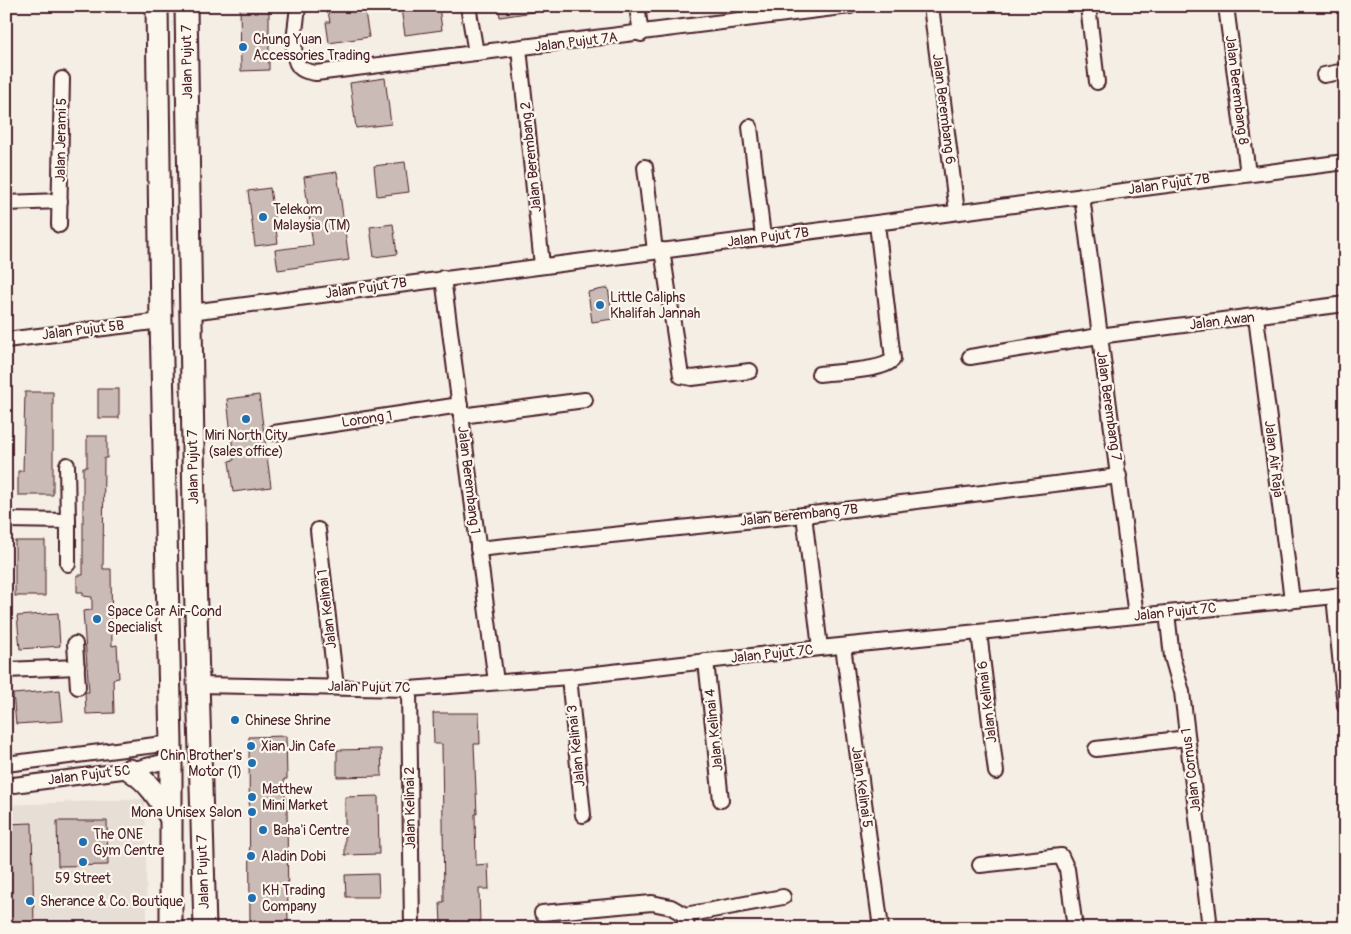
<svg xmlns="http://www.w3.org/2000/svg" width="1351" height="934" viewBox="0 0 1351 934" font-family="Pangolin,sans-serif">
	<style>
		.built { fill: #e7dfd6 }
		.building { fill: #cabbb6; stroke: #4a1f2b }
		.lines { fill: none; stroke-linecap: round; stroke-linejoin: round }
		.minor-casing { stroke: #4a1f2b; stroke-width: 18 }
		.primary-casing { stroke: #4a1f2b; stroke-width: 25 }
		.minor { stroke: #fbf7ec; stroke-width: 14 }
		.primary { stroke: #fbf7ec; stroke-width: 21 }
		.poi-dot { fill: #1f6fb2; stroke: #fbf7ec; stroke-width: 2 }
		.labels { text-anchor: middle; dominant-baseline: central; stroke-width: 4.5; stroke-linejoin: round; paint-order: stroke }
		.poi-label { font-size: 14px; fill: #4a1f2b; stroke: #fbf7ec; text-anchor: start }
		.street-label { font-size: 14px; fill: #4a1f2b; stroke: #fbf7ec }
	</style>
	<rect width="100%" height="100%" fill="#f4eee4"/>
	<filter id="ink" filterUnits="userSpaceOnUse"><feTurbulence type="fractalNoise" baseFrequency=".02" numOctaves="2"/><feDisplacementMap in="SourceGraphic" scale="10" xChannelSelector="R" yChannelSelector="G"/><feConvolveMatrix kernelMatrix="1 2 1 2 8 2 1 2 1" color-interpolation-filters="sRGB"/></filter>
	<g filter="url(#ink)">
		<!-- built -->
		<path class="built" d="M145,799L147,928H6V805Z"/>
		<!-- building -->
		<g class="building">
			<path d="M240,6H269V70L241,71Z"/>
			<path d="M327,6H364L369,37L329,43L326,22H330Z"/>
			<path d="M425,6H439L442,30L405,35L401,9Z"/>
			<path d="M498,6H532L533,12L500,17Z"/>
			<path d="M385,78L391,124L356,128L350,83Z"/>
			<path d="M405,162L409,192L377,196L374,166Z"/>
			<path d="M337,172L349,260L278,270L275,250L313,245L304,177Z"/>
			<path d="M270,188L278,243L255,246L248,191Z"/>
			<path d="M393,224L397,254L374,257L370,227Z"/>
			<path d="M608,288L613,319L592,322L588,292Z"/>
			<rect x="98" y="389" width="21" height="29"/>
			<path d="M25,392H53V495H18V471H23Z"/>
			<path d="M259,395L271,487L233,492L229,461L234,460L227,399Z"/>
			<path d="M87,436H107V458H104L103,569H111L112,646L117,645L119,678L113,679L114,713L86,714L85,692H89L83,611L92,610V597L83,596V592H77V575H83V467H87Z"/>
			<rect x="15" y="541" width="30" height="55"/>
			<path d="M58,613L60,646L20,649L17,616Z"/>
			<path d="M60,690L63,721L16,724L13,694Z"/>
			<path d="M433,713H479L480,744H474L477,814H475L476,865L488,864L489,889H479L480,924L441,925L440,902H444L442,744H434Z"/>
			<path d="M286,736L287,779H284L285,798H287L288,928H250L249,737Z"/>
			<path d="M381,749L382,776L337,777V750Z"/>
			<path d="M378,796L379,854L345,855V797Z"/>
			<path d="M57,821H107L108,865L58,866Z"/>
			<path d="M32,823L34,928H6V824Z"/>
			<path d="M378,874L379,897H346L345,875Z"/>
		</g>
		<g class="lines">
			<defs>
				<g id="minor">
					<path d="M298,6C297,19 290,56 298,65C302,71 309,72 316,73L850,6"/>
					<path d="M468,6L476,53"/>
					<path d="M637,6L641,34"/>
					<path d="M931,6L957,212"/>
					<path d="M1088,6L1097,82"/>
					<path d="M1226,6L1248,174"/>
					<path d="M519,48L542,265"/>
					<path d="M1324,75L1345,71"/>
					<path d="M750,127L763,237"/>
					<path d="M645,167L655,251"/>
					<path d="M1082,196L1136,616"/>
					<path d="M6,203L60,201"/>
					<path d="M59,225L62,79"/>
					<path d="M662,250L681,376L692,378L750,371"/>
					<path d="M443,278L496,682"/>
					<path d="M191,312L1345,162"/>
					<path d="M1256,317L1292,600"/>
					<path d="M6,340L161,321"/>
					<path d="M970,357L1099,336L1345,304"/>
					<path d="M819,374C835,372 884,371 893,359L877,224"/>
					<path d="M461,416L585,400"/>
					<path d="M274,433L460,405"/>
					<path d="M67,465L68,521"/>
					<path d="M804,515L820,648"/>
					<path d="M6,520L68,521V564"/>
					<path d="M318,530L336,687"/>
					<path d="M478,549L804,515L1119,476"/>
					<path d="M1334,596L1345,706"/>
					<path d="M1167,613L1172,657L1182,692L1210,928"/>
					<path d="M979,632L996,772"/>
					<path d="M75,644L78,687"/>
					<path d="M843,646L881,928"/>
					<path d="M706,661L721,800"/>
					<path d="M6,670L77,667"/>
					<path d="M569,677L583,815"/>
					<path d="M198,685L409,689L569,677L820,648L1345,595"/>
					<path d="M409,689L412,928"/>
					<path d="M1096,749L1187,738"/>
					<path d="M6,764L171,743"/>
					<path d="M6,786L130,770L171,760"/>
					<path d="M980,865L1061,856L1067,869L1075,928"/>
					<path d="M542,913L652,903L671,907L685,915L783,897"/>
					<path d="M685,915L687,928"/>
				</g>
				<g id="primary">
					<path d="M157,6L161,321L171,743V928"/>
					<path d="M186,6L195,574L205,928"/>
					<path d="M130,770C149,782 159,798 170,817"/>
				</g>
			</defs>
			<!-- minor casing -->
			<use href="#minor" class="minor-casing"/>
			<!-- primary casing -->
			<use href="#primary" class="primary-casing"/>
			<!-- minor -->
			<use href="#minor" class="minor"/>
			<!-- primary -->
			<use href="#primary" class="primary"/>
		</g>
	</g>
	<!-- markers -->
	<g class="poi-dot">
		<circle cx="243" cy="47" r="5"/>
		<circle cx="263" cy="217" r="5"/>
		<circle cx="600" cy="305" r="5"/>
		<circle cx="246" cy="419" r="5"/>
		<circle cx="97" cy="619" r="5"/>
		<circle cx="235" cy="720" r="5"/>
		<circle cx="251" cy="746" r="5"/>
		<circle cx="252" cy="763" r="5"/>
		<circle cx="252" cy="797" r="5"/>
		<circle cx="252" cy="812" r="5"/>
		<circle cx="263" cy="830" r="5"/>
		<circle cx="83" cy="842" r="5"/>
		<circle cx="251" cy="856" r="5"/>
		<circle cx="83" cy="862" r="5"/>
		<circle cx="252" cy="898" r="5"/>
		<circle cx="30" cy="901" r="5"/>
	</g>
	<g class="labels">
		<!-- poi labels -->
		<g class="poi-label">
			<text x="253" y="39">Chung Yuan<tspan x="253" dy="16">Accessories Trading</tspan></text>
			<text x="273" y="209">Telekom<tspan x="273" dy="16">Malaysia (TM)</tspan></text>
			<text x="610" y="297">Little Caliphs<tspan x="610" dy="16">Khalifah Jannah</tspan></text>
			<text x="246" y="435" text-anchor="middle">Miri North City<tspan x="246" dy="16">(sales office)</tspan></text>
			<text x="107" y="611">Space Car Air-Cond<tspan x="107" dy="16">Specialist</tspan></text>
			<text x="245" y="720">Chinese Shrine</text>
			<text x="261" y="746">Xian Jin Cafe</text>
			<text x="242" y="755" text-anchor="end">Chin Brother's<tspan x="242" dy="16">Motor (1)</tspan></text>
			<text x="262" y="789">Matthew<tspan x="262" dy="16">Mini Market</tspan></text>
			<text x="242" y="812" text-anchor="end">Mona Unisex Salon</text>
			<text x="273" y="830">Baha'i Centre</text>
			<text x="93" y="834">The ONE<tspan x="93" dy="16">Gym Centre</tspan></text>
			<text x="261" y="856">Aladin Dobi</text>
			<text x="83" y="878" text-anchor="middle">59 Street</text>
			<text x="262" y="890">KH Trading<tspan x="262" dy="16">Company</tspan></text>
			<text x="40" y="901">Sherance &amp; Co. Boutique</text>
		</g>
		<!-- street labels -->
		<g class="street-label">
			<text transform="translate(576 42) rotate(-7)">Jalan Pujut 7A</text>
			<text transform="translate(187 62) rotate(-91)">Jalan Pujut 7</text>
			<text transform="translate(1237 90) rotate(83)">Jalan Berembang 8</text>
			<text transform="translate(944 109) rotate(83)">Jalan Berembang 6</text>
			<text transform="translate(61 140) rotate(-89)">Jalan Jerami 5</text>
			<text transform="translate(531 157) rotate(-96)">Jalan Berembang 2</text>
			<text transform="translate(1169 184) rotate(-8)">Jalan Pujut 7B</text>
			<text transform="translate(768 237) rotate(-7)">Jalan Pujut 7B</text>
			<text transform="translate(366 288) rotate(-8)">Jalan Pujut 7B</text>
			<text transform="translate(1222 321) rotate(-7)">Jalan Awan</text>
			<text transform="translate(83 330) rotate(-7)">Jalan Pujut 5B</text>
			<text transform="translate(1109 406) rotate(82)">Jalan Berembang 7</text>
			<text transform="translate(367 419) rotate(-8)">Lorong 1</text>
			<text transform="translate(1274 459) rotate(83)">Jalan Air Raja</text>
			<text transform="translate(193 467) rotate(-91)">Jalan Pujut 7</text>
			<text transform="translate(469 480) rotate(83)">Jalan Berembang 1</text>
			<text transform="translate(799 515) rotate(-6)">Jalan Berembang 7B</text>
			<text transform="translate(327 609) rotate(-97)">Jalan Kelinai 1</text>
			<text transform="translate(1175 612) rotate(-6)">Jalan Pujut 7C</text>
			<text transform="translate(772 654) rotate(-6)">Jalan Pujut 7C</text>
			<text transform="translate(369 687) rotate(1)">Jalan Pujut 7C</text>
			<text transform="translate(987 702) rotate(-97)">Jalan Kelinai 6</text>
			<text transform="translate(714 730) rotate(-96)">Jalan Kelinai 4</text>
			<text transform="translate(576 746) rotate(-96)">Jalan Kelinai 3</text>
			<text transform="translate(1191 770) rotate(-97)">Jalan Cornus 1</text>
			<text transform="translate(89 775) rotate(-7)">Jalan Pujut 5C</text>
			<text transform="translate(862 787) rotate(82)">Jalan Kelinai 5</text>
			<text transform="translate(410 808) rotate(-91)">Jalan Kelinai 2</text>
			<text transform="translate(203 872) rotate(-92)">Jalan Pujut 7</text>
		</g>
	</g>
	<!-- margin -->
	<rect width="1351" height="934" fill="none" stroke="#fbf7ec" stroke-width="25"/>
	<rect x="12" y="12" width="1326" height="909" fill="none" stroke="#4a1f2b" stroke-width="2" filter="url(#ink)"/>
</svg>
